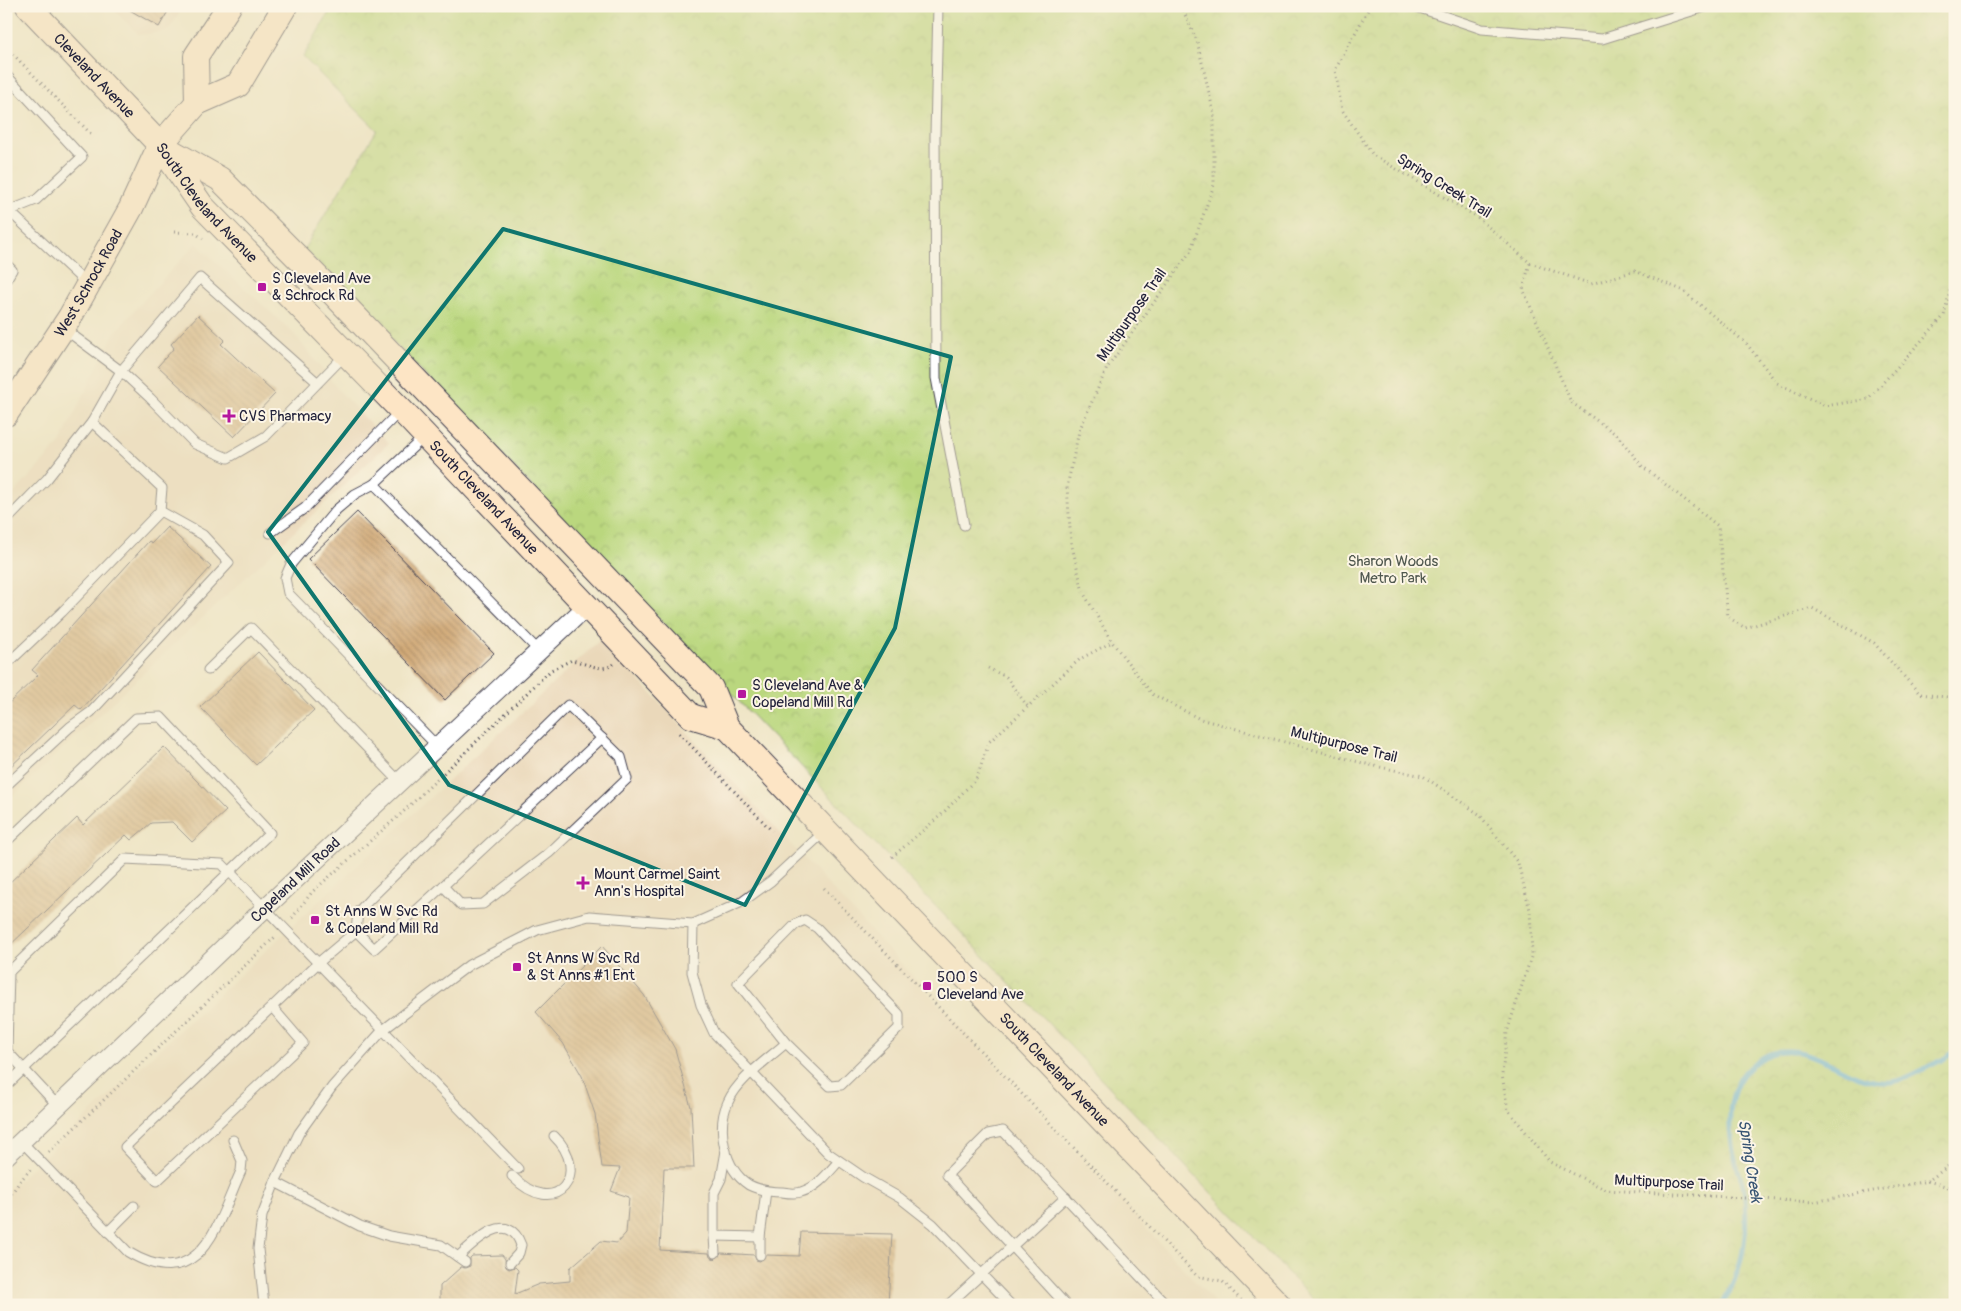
<svg xmlns="http://www.w3.org/2000/svg" width="1961" height="1311" viewBox="0 0 1961 1311" font-family="Pangolin,sans-serif">
	<style>
		.built { fill: #ead8ba }
		.park { fill: url(#park-crowns); stroke: #6e7c5c }
		.lines { fill: none; stroke-linecap: round; stroke-linejoin: round }
		.stream { stroke: #61b2dc; stroke-width: 5 }
		.building { fill: url(#building-back-hatch) }
		.service-casing { stroke: #413f50; stroke-width: 11 }
		.minor-casing { stroke: #413f50; stroke-width: 20 }
		.secondary-casing { stroke: #413f50; stroke-width: 26 }
		.path { stroke: #413f50; stroke-width: 3; stroke-dasharray: 1 4; stroke-linecap: butt }
		.service { stroke: #fff; stroke-width: 9 }
		.minor { stroke: #fff; stroke-width: 18 }
		.secondary { stroke: #fde5c5; stroke-width: 24 }
		.marked { fill: none; stroke: #0f766e; stroke-width: 4; stroke-linejoin: round }
		.poi-dot { fill: #b5179e; stroke: #fcf5e5; stroke-width: 2 }
		.labels { text-anchor: middle; dominant-baseline: central; stroke-width: 4; stroke-linejoin: round; paint-order: stroke }
		.street-label { font-size: 15px; fill: #22223b; stroke: #fcf5e5 }
		.poi-label { font-size: 15px; fill: #22223b; stroke: #fcf5e5; text-anchor: start }
		.park-label { font-size: 15px; fill: #50584f; stroke: #fcf5e5 }
		.water-label { font-size: 16px; font-style: italic; fill: #385473; stroke: #fcf5e5 }
	</style>
	<defs>
		<pattern id="park-crowns" width="20" height="18" patternUnits="userSpaceOnUse" patternTransform="scale(1.25)"><rect width="20" height="18" fill="#bad77e"/><path d="M2 6a3 3 0 1 1 6 0M12 15a3 3 0 1 1 6 0" fill="none" stroke="#a0b86e"/></pattern>
		<pattern id="building-back-hatch" width="6" height="6" patternUnits="userSpaceOnUse" patternTransform="scale(1.25)"><rect width="6" height="6" fill="#cfa672"/><path d="M-1 5l2 2M0 0l6 6M5-1l2 2" fill="none" stroke="#a8875f"/></pattern>
	</defs>
	<rect width="100%" height="100%" fill="#fcf5e5"/>
	<filter id="ink" filterUnits="userSpaceOnUse"><feTurbulence type="fractalNoise" baseFrequency=".02" numOctaves="2"/><feDisplacementMap in="SourceGraphic" scale="10" xChannelSelector="R" yChannelSelector="G"/><feConvolveMatrix kernelMatrix="1 2 1 2 8 2 1 2 1" color-interpolation-filters="sRGB"/></filter>
	<filter id="wash" filterUnits="userSpaceOnUse"><feTurbulence type="fractalNoise" baseFrequency=".0096" numOctaves="4" result="noise"/><feDisplacementMap in="SourceGraphic" scale="20" xChannelSelector="R" yChannelSelector="G"/><feGaussianBlur stdDeviation="1.12" result="paint"/><feColorMatrix in="noise" values="0 0 0 0 0 0 0 0 0 0 0 0 0 0 0 0 0 1.4 0 .05"/><feComposite in="paint" operator="in"/></filter>
	<g filter="url(#wash)">
		<rect width="100%" height="100%" fill="#efe5c6"/>
		<!-- built -->
		<g class="built">
			<path d="M110,6H184L168,31L139,35Z"/>
			<path d="M196,243L294,334L340,392L389,443L6,802V502L60,443L114,333Z"/>
			<path d="M601,639L1217,1305H6V1192Z"/>
		</g>
		<!-- park -->
		<path class="park" d="M333,6H1955V1305H1319L304,249L377,130L303,57Z"/>
		<g class="lines">
			<!-- stream -->
			<path class="stream" d="M1723,1305C1742,1269 1748,1240 1745,1199C1745,1185 1738,1173 1735,1159C1727,1127 1725,1087 1753,1064C1802,1024 1842,1087 1891,1082C1902,1081 1917,1073 1926,1068C1935,1063 1949,1058 1955,1050"/>
		</g>
		<g id="blocks">
			<!-- building -->
			<g class="building">
				<path d="M123,6H171L159,27Z"/>
				<path d="M198,315L225,340L221,344L275,394L234,437L158,366L174,348L171,344Z"/>
				<path d="M357,512L494,653L445,700L308,559Z"/>
				<path d="M167,527L211,567L81,710L75,705L6,771V706L38,675L32,670L149,541L152,543Z"/>
				<path d="M258,652L314,710L256,765L200,707Z"/>
				<path d="M164,747L226,811L192,842L172,822L151,823L131,840L126,835L6,949V886L77,818L83,825Z"/>
				<path d="M602,946L644,995L675,1049L691,1107L694,1168H664L660,1250L709,1253L710,1257L715,1259L721,1253L754,1255L756,1260L760,1261L766,1255L799,1256L801,1232L892,1234L888,1305H440V1286L461,1267L465,1268L470,1266V1258L472,1256L502,1255L505,1259L506,1267L509,1269L515,1267L518,1270L515,1294L539,1284L570,1281V1268L601,1241L617,1243L626,1233L629,1197L611,1191L620,1168L602,1167L595,1114L582,1076L563,1043L536,1012Z"/>
			</g>
		</g>
	</g>
	<g filter="url(#ink)">
		<use href="#blocks" fill-opacity="0" stroke="#413f50" stroke-width="1"/>
		<g class="lines">
			<defs>
				<g id="service">
					<path d="M938,6L935,135L936,378L964,525"/>
					<path d="M1414,6L1482,29L1602,39L1708,6"/>
					<path d="M6,79L8,77L82,157L36,200L6,212"/>
					<path d="M6,208L88,285"/>
					<path d="M6,264L12,270L6,280"/>
					<path d="M318,383L200,278L121,371L150,398L195,444L228,458L266,436L345,355"/>
					<path d="M425,436L374,484L355,494L336,510L291,564L285,578L288,593L438,747"/>
					<path d="M374,484L539,651"/>
					<path d="M6,521L47,479L92,422"/>
					<path d="M270,533L305,508L401,410"/>
					<path d="M6,665L62,612L160,511L162,488L92,422L121,371L63,328"/>
					<path d="M208,670L251,628L400,782"/>
					<path d="M6,786L70,727L91,712L229,563L203,535L160,511"/>
					<path d="M6,842L136,718L161,717L270,833L6,1086"/>
					<path d="M443,886L602,738"/>
					<path d="M693,924L692,972L701,1005L714,1033L828,1153L863,1177L900,1198L933,1224L1011,1305"/>
					<path d="M272,1007L303,1043L157,1181L125,1147L318,963L356,931L374,949L443,886L461,905L483,904L549,853L627,779L621,757L568,705L369,900L358,912L356,931"/>
					<path d="M786,1043L830,1086L841,1085L899,1028V1014L817,928L805,920L796,924L738,983L786,1043C767,1060 738,1079 728,1102C716,1128 724,1169 749,1185C759,1190 771,1192 782,1192C788,1193 796,1194 801,1192C818,1187 828,1173 839,1161"/>
					<path d="M58,1106L7,1051L9,972L125,859L222,864L518,1169"/>
					<path d="M21,1141L128,1252C201,1296 217,1224 241,1171L242,1161L233,1140"/>
					<path d="M726,1151L721,1179L714,1193V1236L760,1237L766,1191"/>
					<path d="M512,1176C557,1222 592,1172 554,1136"/>
					<path d="M275,1182L360,1226L389,1236L441,1245L465,1262"/>
					<path d="M108,1232L134,1206"/>
					<path d="M714,1236L715,1253"/>
					<path d="M760,1237V1255"/>
					<path d="M458,1257C474,1242 508,1208 521,1245L519,1253L510,1263"/>
					<path d="M264,1305L258,1249L262,1216L275,1182L299,1133L332,1087L383,1030L469,965L537,930L589,916L693,924L742,902L771,881L825,831"/>
					<path d="M948,1305L1066,1197"/>
					<path d="M1066,1305L947,1175L988,1134L1003,1131L1167,1305"/>
				</g>
				<g id="minor">
					<path id="s1" d="M6,1156L264,909L587,606"/>
				</g>
				<g id="secondary">
					<path id="s2" d="M28,6L160,145L202,206L401,410L691,716L727,727"/>
					<path d="M197,103L196,56L229,6"/>
					<path id="s3" d="M160,145L220,179L327,287L711,688L727,727L1279,1305"/>
					<path id="s4" d="M6,414L70,317L131,208L160,145L197,103L238,85L285,6"/>
				</g>
			</defs>
			<!-- service casing -->
			<use href="#service" class="service-casing"/>
			<!-- minor casing -->
			<use href="#minor" class="minor-casing"/>
			<!-- secondary casing -->
			<use href="#secondary" class="secondary-casing"/>
			<!-- path -->
			<g class="path">
				<path d="M1181,6L1197,41L1214,114V185L1190,252L1107,368L1079,431L1067,487L1071,542L1083,592L1112,642L1152,694L1200,719L1370,765L1423,776L1479,814L1518,863L1530,910L1532,954L1507,1032L1502,1075L1508,1110L1550,1162L1606,1190L1813,1202L1928,1181L1955,1161"/>
				<path d="M1370,6L1335,70L1342,110L1373,155L1477,217L1530,263L1523,289L1571,402L1617,435L1642,466L1718,526L1728,617L1745,628L1812,608L1874,643L1920,694L1955,698"/>
				<path d="M6,47L92,135"/>
				<path d="M174,232L195,233L204,239"/>
				<path d="M1530,263L1591,284L1635,271L1682,290L1746,343L1777,383L1825,406L1868,399L1944,316L1955,268"/>
				<path d="M988,668L1006,677L1028,707"/>
				<path d="M679,733L772,831"/>
				<path d="M892,857L941,815L977,778L989,742L1080,659L1112,642"/>
				<path d="M824,888L1197,1276L1222,1281L1246,1305"/>
				<path d="M292,918L312,892L402,813L551,670L572,660C585,663 602,673 614,664"/>
				<path d="M49,1152L276,936"/>
				<path d="M1928,1181L1955,1189"/>
				<path d="M6,1202L20,1181L32,1168"/>
			</g>
			<!-- service -->
			<use href="#service" class="service"/>
			<!-- minor -->
			<use href="#minor" class="minor"/>
			<!-- secondary -->
			<use href="#secondary" class="secondary"/>
		</g>
	</g>
	<!-- marked area -->
	<path d="M0 0H1961V1311H0ZM503,229L951,357L895,628L745,905L449,785L268,532Z" fill="#efe5c6" fill-opacity=".55" fill-rule="evenodd"/>
	<path class="marked" d="M503,229L951,357L895,628L745,905L449,785L268,532Z"/>
	<!-- markers -->
	<g class="poi-dot">
		<rect x="257" y="282" width="10" height="10" rx="2.5"/>
		<path d="M226.5 408.5h5v5h5v5h-5v5h-5v-5h-5v-5h5z"/>
		<rect x="737" y="689" width="10" height="10" rx="2.5"/>
		<path d="M580.5 875.5h5v5h5v5h-5v5h-5v-5h-5v-5h5z"/>
		<rect x="310" y="915" width="10" height="10" rx="2.5"/>
		<rect x="512" y="962" width="10" height="10" rx="2.5"/>
		<rect x="922" y="981" width="10" height="10" rx="2.5"/>
	</g>
	<g class="labels">
		<!-- street labels -->
		<g class="street-label">
			<text stroke="none"><textPath href="#s2" startOffset="96">Cleveland Avenue</textPath></text>
			<text transform="translate(1444 186) rotate(32)">Spring Creek Trail</text>
			<text stroke="none"><textPath href="#s2" startOffset="266">South Cleveland Avenue</textPath></text>
			<text stroke="none"><textPath href="#s4" startOffset="155">West Schrock Road</textPath></text>
			<text transform="translate(1132 315) rotate(-55)">Multipurpose Trail</text>
			<text stroke="none"><textPath href="#s2" startOffset="671">South Cleveland Avenue</textPath></text>
			<text transform="translate(1344 745) rotate(14)">Multipurpose Trail</text>
			<text stroke="none"><textPath href="#s1" startOffset="400">Copeland Mill Road</textPath></text>
			<text stroke="none"><textPath href="#s3" startOffset="1292">South Cleveland Avenue</textPath></text>
			<text transform="translate(1669 1183) rotate(3)">Multipurpose Trail</text>
		</g>
		<!-- poi labels -->
		<g class="poi-label">
			<text x="272" y="278">S Cleveland Ave<tspan x="272" dy="17">&amp; Schrock Rd</tspan></text>
			<text x="239" y="416">CVS Pharmacy</text>
			<text x="752" y="685">S Cleveland Ave &amp;<tspan x="752" dy="17">Copeland Mill Rd</tspan></text>
			<text x="594" y="874">Mount Carmel Saint<tspan x="594" dy="17">Ann's Hospital</tspan></text>
			<text x="325" y="911">St Anns W Svc Rd<tspan x="325" dy="17">&amp; Copeland Mill Rd</tspan></text>
			<text x="527" y="958">St Anns W Svc Rd<tspan x="527" dy="17">&amp; St Anns #1 Ent</tspan></text>
			<text x="937" y="977">500 S<tspan x="937" dy="17">Cleveland Ave</tspan></text>
		</g>
		<!-- park labels -->
		<g class="park-label">
			<text x="1393" y="561">Sharon Woods<tspan x="1393" dy="17">Metro Park</tspan></text>
		</g>
		<!-- water labels -->
		<g class="water-label">
			<text transform="translate(1750 1161) rotate(81)">Spring Creek</text>
		</g>
	</g>
	<!-- margin -->
	<rect width="1961" height="1311" fill="none" stroke="#fcf5e5" stroke-width="25"/>
</svg>
